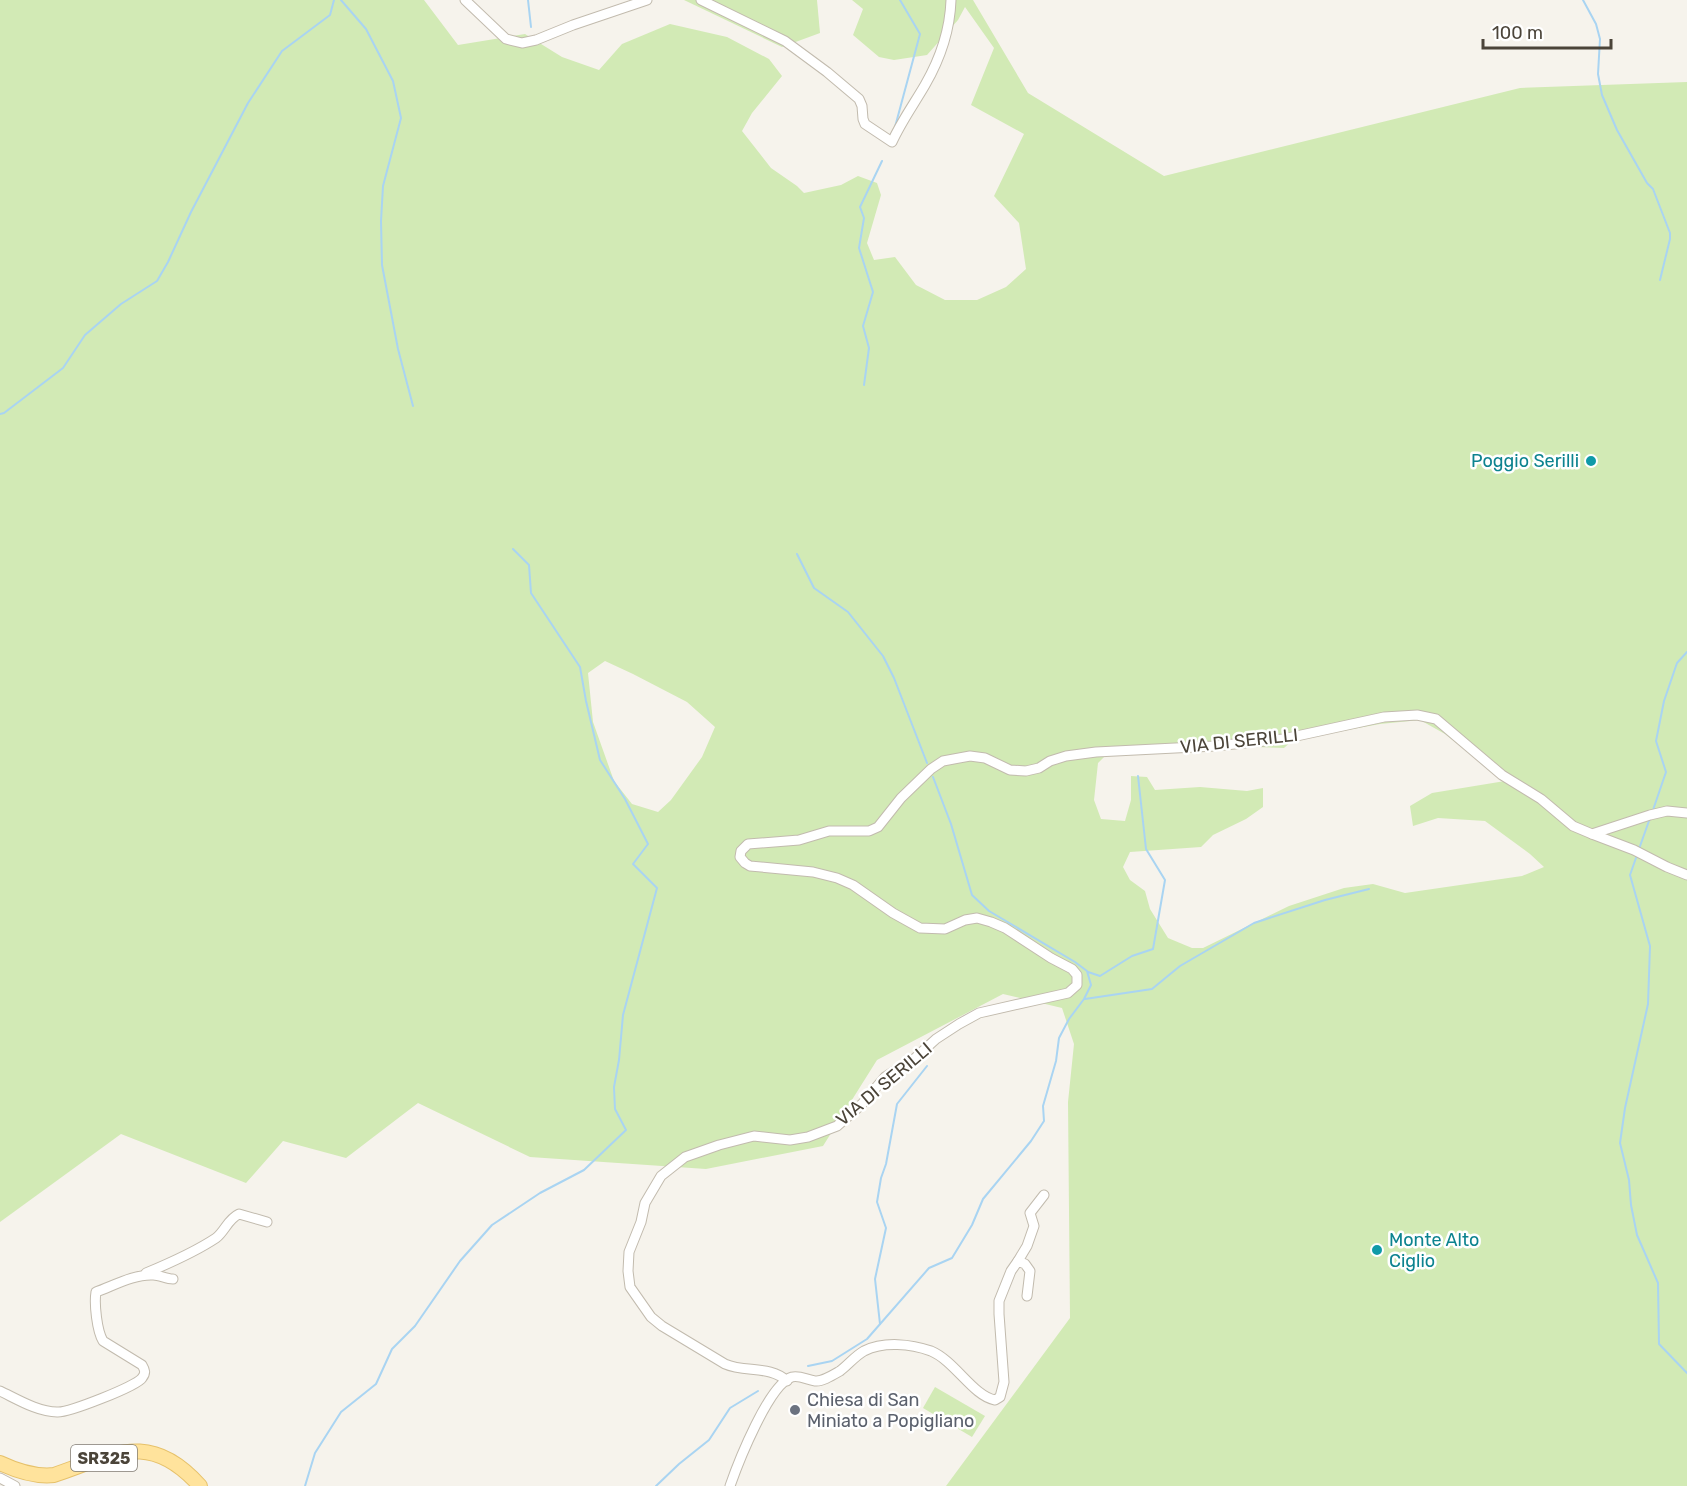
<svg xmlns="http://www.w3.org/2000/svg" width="1687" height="1486" viewBox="0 0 1687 1486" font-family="Rubik,sans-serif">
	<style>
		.green { fill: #d2eab5; fill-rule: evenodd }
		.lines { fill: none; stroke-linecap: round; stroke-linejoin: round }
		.stream { stroke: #a9d4f2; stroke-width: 2 }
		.minor-casing { stroke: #c2bbae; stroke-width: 11 }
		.primary-casing { stroke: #e6c16a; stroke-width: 16 }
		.minor { stroke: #fff; stroke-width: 9 }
		.primary { stroke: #ffe39c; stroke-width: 14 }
		.culture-dot { fill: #0f9aa8; stroke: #fff; stroke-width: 2 }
		.worship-dot { fill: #6b7280; stroke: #fff; stroke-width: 2 }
		.labels { text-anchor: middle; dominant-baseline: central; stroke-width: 5; stroke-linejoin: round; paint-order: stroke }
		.shield { fill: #fff; stroke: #817c74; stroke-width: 1.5 }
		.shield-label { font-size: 16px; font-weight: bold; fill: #4b4439 }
		.culture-label { font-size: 18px; fill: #0d838f; stroke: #fff; text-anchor: end }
		.street-label { font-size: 18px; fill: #4b4439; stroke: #fff }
		.worship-label { font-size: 18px; fill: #5b616d; stroke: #fff; text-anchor: start }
	</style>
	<rect width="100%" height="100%" fill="#f6f3ec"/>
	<!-- green -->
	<g class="green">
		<path d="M0,0H424L458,45L525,34L562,57L599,70L622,44L670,24L727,37L769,59L782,76L752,113L742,131L771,168L797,186L804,193L841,185L858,176L877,183L881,195L867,243L874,260L895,257L916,285L945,300H977L1006,287L1026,269L1019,223L994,196L1024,134L971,105L994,48L965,7L958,20L927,55L894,60L879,57L853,35L863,9L852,0H973L1028,93L1164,176L1520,88L1687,82V1486H946L1070,1318L1068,1102L1074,1044L1062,1008L1003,994L877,1060L823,1146L706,1169L530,1157L418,1103L346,1158L283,1141L246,1183L121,1134L0,1222ZM605,661L633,674L687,702L715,727L702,757L671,800L658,812L632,804L614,781L593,722L588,673ZM1420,720L1445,734L1505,781L1432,793L1410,806L1413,826L1438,818L1485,821L1530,854L1544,867L1522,876L1405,893L1373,884L1344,888L1289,906L1203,948H1192L1168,938L1150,909L1145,891L1130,880L1123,867L1130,852L1201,847L1213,835L1246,819L1263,807V788L1247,791L1200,787L1155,790L1147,777L1131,776V800L1125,821L1101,819L1094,800L1098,763L1105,756L1253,747L1284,748L1293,740L1380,724Z"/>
		<path d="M684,0H817L820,33L782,47Z"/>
		<path d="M935,1387L985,1416L972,1437L923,1408Z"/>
	</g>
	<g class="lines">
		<!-- stream -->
		<g class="stream">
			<path d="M341,0L366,29L393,81L401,118L383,186L381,221L382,265L398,349L413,406"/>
			<path d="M528,0L531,27"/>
			<path d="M1583,0L1596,24L1600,39L1598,74L1602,95L1617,130L1647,183L1653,189L1670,233V239L1660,280"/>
			<path d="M895,127L920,34L900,0"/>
			<path d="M864,385L869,348L863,326L873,292L859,248L864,218L860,207L882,161"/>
			<path d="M0,414L4,413L63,368L85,335L121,304L157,281L168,262L191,212L248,103L282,51L330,15L334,0"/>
			<path d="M797,554L814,588L848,612L883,656L894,678L927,763"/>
			<path d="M1653,810L1666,772L1656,741L1664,701L1677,663L1687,652"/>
			<path d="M1639,849L1650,818"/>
			<path d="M1637,855L1630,875L1650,946L1648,1004L1625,1108L1620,1143L1629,1180L1631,1205L1637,1235L1658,1283L1659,1344L1687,1373"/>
			<path d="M1088,972L1100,976L1132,956L1153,949L1165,880L1146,849L1138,776"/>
			<path d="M1085,999L1152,989L1180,966L1254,923L1325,900L1369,889"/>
			<path d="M880,1324L875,1279L886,1228L877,1202L881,1178L886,1164L897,1104L927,1066"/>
			<path d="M808,1366L832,1361L867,1339L929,1268L952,1258L972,1225L983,1199L1031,1141L1044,1121L1043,1106L1056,1061L1059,1038L1069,1019L1084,999L1091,985L1087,971L1075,962L989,911L972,895L951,824L933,777"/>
			<path d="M305,1486L315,1453L341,1412L376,1384L392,1349L415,1326L460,1261L492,1225L540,1193L584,1170L626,1130L615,1109L614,1087L619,1060L623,1015L657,888L633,864L648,844L625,799L600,760L586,701L580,667L531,593L529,565L513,549"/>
			<path d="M656,1486L679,1464L709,1440L730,1408L758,1391"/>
		</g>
		<defs>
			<g id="minor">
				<path d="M465,0L506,39L522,43L536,40L573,25L647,0"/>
				<path d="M701,0L785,41L827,72L859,99L862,106L863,119L865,124L892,142C901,122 914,104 925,85C940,59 950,29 951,0"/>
				<path d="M1592,834L1634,850L1667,867L1687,875"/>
				<path d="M1018,1261L1027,1246L1034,1226L1030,1213L1044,1195"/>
				<path d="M146,1273C170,1263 195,1252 216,1238C225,1231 228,1219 239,1214L267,1222"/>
				<path d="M787,1381C770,1365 745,1373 725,1364L662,1326L651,1317L630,1287L628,1271L629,1252L641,1222L645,1203L661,1176L685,1157L719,1145L754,1136L790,1140L808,1137L837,1126L862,1104L885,1077L914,1059L936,1039L959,1024L979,1013L1068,993L1077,985V975L1072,969L1051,958L1005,928L991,922L977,918L965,920L945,929L920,928L893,913L853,885L837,878L813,872L750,866L745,863L740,857L741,851L748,844L799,840L829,831H869L878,827L901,798L931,769L943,761L970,756L985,758L1010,770L1026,771L1039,768L1050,761L1066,756L1096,752L1215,746L1283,739L1384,717L1417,715L1436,719L1502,775L1541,799L1573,826L1592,834L1650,815L1667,811L1687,813"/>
				<path d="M0,1391C17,1399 38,1412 57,1412C68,1413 137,1386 142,1378C146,1373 145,1370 142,1365L103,1341C97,1331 94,1304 96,1292C113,1286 134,1274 153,1275C160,1275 166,1279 173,1279"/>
				<path d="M0,1478L15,1486"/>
				<path d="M730,1486C738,1463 769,1384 792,1377C800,1375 807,1380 815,1381C822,1382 833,1375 840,1371C848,1365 855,1356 864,1351C884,1341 911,1344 931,1351C955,1361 973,1396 995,1400L1000,1397L1004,1382L999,1314V1301L1011,1271L1018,1261L1025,1264L1030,1271L1027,1296"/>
			</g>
			<path id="primary" d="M0,1463C17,1471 36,1477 54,1475C115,1454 150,1430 200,1486"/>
		</defs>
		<!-- minor casing -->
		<use href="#minor" class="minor-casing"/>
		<!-- primary casing -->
		<use href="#primary" class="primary-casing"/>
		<!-- minor -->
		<use href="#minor" class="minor"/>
		<!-- primary -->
		<use href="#primary" class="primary"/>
	</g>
	<!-- markers -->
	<g class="culture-dot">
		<circle cx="1591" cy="461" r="6"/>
		<circle cx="1377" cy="1250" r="6"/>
	</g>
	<circle class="worship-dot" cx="795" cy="1410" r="6"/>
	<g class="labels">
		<!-- shield labels -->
		<rect class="shield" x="71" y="1445" width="66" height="26" rx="4.5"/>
		<g class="shield-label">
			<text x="104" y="1458">SR325</text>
		</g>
		<!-- culture labels -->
		<g class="culture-label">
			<text x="1579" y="461">Poggio Serilli</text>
			<text x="1389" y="1240" text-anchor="start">Monte Alto<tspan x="1389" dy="21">Ciglio</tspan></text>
		</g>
		<!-- street labels -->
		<g class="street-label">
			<text transform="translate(1239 741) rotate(-6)">VIA DI SERILLI</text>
			<text transform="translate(884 1084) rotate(-40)">VIA DI SERILLI</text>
		</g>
		<!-- worship labels -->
		<g class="worship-label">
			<text x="807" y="1400">Chiesa di San<tspan x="807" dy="21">Miniato a Popigliano</tspan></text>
		</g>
	</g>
	<!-- scale -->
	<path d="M1483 39v9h128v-9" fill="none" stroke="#4b4439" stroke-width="3"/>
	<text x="1492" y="39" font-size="18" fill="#4b4439" stroke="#ffffff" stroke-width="4.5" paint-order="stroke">100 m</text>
</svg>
